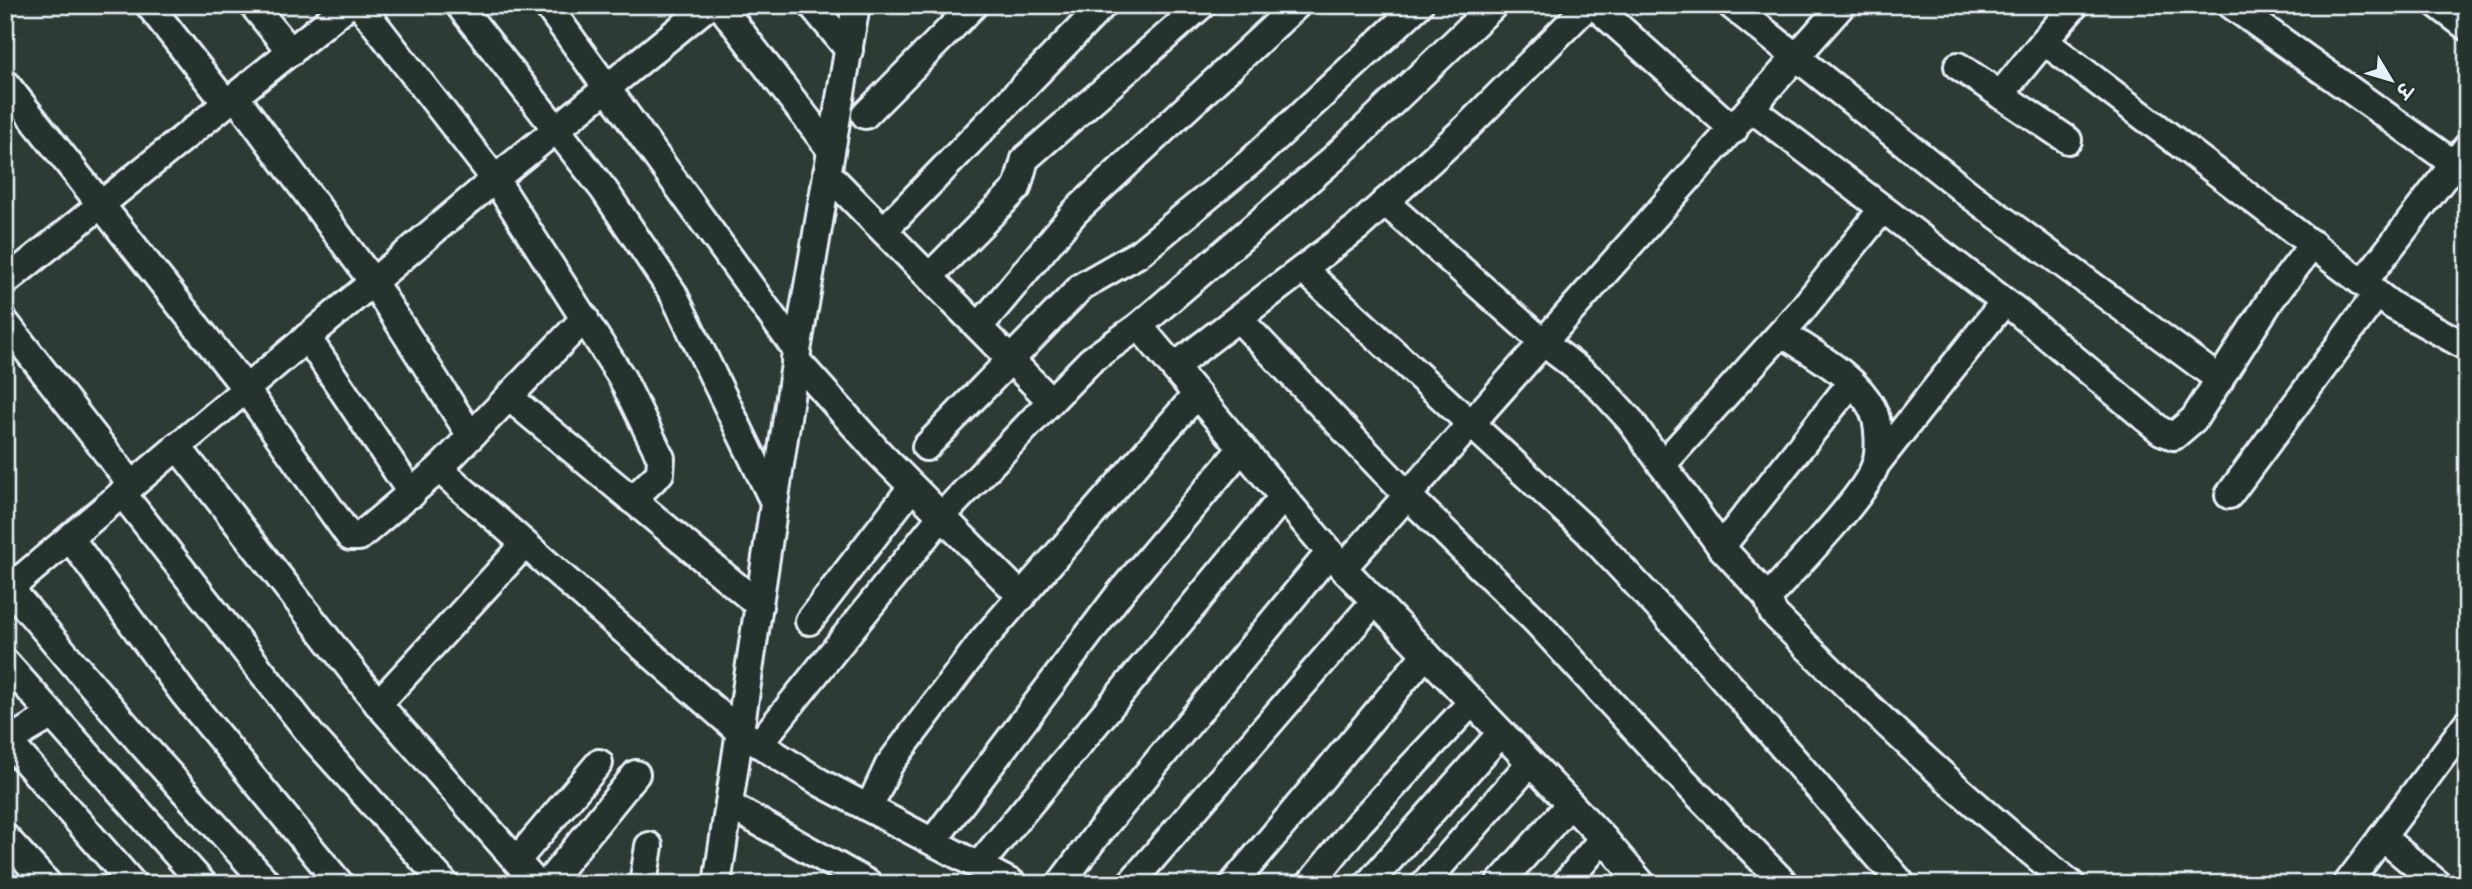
<svg xmlns="http://www.w3.org/2000/svg" width="2472" height="889" viewBox="0 0 2472 889" font-family="Sriracha,'Playpen Sans Deva',sans-serif">
	<style>
		.lines { fill: none; stroke-linecap: round; stroke-linejoin: round }
		.minor-casing { stroke: #e8f1f8; stroke-width: 32 }
		.minor { stroke: #26332d; stroke-width: 26 }
	</style>
	<rect width="100%" height="100%" fill="#2e3b35"/>
	<filter id="ink" filterUnits="userSpaceOnUse"><feTurbulence type="fractalNoise" baseFrequency=".0143" numOctaves="2"/><feDisplacementMap in="SourceGraphic" scale="14" xChannelSelector="R" yChannelSelector="G"/><feConvolveMatrix kernelMatrix="1 2 1 2 8 2 1 2 1" color-interpolation-filters="sRGB"/></filter>
	<g filter="url(#ink)">
		<g class="lines">
			<defs>
				<g id="minor">
					<path d="M149,5L226,103"/>
					<path d="M253,5L291,52"/>
					<path d="M360,5L495,179L622,378L661,458L660,473L632,500"/>
					<path d="M459,5L604,190L673,293L774,502"/>
					<path d="M547,5L797,351"/>
					<path d="M720,5L830,149"/>
					<path d="M812,5L849,50"/>
					<path d="M1594,5L1734,130"/>
					<path d="M1731,5L1970,195L2220,380"/>
					<path d="M2231,5L2467,173"/>
					<path d="M2438,5L2467,27"/>
					<path d="M2044,41L2075,5"/>
					<path d="M1958,66L2068,140"/>
					<path d="M5,83L239,380L350,537H359L439,469L585,318"/>
					<path d="M2000,95L2044,41L2393,306L2467,347"/>
					<path d="M235,96L373,282L471,436"/>
					<path d="M1752,109L2017,311L2161,431L2174,436L2194,419L2271,299L2313,244"/>
					<path d="M865,115L974,5"/>
					<path d="M827,173L1051,401L1091,360L1139,326L1343,568"/>
					<path d="M1385,202L1544,343L1596,383L1630,420L1721,547L1768,598L1773,613C1868,708 1965,800 2071,884"/>
					<path d="M884,230L1103,5"/>
					<path d="M1303,269L1587,531L1695,646L1902,884"/>
					<path d="M930,276L1017,188L1025,159L1202,5"/>
					<path d="M5,282L348,5"/>
					<path d="M2363,283L2467,147"/>
					<path d="M1239,319L1408,496L1536,621L1659,755L1785,884"/>
					<path d="M5,322L132,485"/>
					<path d="M1139,326L1334,158L1494,5"/>
					<path d="M979,327L1075,212L1297,5"/>
					<path d="M307,337L412,494"/>
					<path d="M795,359L879,453L1022,597"/>
					<path d="M1174,367L1359,226L1467,127L1588,5"/>
					<path d="M509,397L759,605"/>
					<path d="M177,446L378,704L537,884"/>
					<path d="M926,447L1082,286L1138,254L1249,163L1419,5"/>
					<path d="M1876,464L2004,302"/>
					<path d="M1662,465L1800,312L1881,211"/>
					<path d="M439,469L740,732L821,783L1013,884"/>
					<path d="M122,493L311,735L445,884"/>
					<path d="M2229,495L2377,294"/>
					<path d="M70,538L184,694L340,884"/>
					<path d="M1721,547L1851,383"/>
					<path d="M5,583L141,743L268,884"/>
					<path d="M10,588L495,179L709,5"/>
					<path d="M1768,598C1793,568 1864,498 1875,466C1881,451 1879,421 1872,408C1855,375 1811,353 1782,333"/>
					<path d="M809,621L912,487"/>
					<path d="M5,662L203,884"/>
					<path d="M378,704L524,545"/>
					<path d="M8,741L133,884"/>
					<path d="M5,743L52,715"/>
					<path d="M759,744L941,517L1051,401"/>
					<path d="M729,805L869,884"/>
					<path d="M869,808L889,765L983,640L1197,394"/>
					<path d="M5,837L48,884"/>
					<path d="M2382,837L2438,884"/>
					<path d="M933,841L1120,593L1242,448"/>
					<path d="M517,860L599,763"/>
					<path d="M979,865L1283,497"/>
					<path d="M547,884L636,774"/>
					<path d="M643,884L649,846"/>
					<path d="M717,884L797,351L856,5"/>
					<path d="M1060,884L1096,836L1330,552"/>
					<path d="M1130,884L1375,601"/>
					<path d="M1233,884L1426,654"/>
					<path d="M1310,884L1359,823L1472,702"/>
					<path d="M1368,884L1501,733"/>
					<path d="M1424,884L1530,763"/>
					<path d="M1499,884L1570,804"/>
					<path d="M1565,884L1603,838"/>
					<path d="M1642,884L1603,838L1343,568L1842,5"/>
					<path d="M2347,884L2467,723"/>
				</g>
			</defs>
			<!-- minor casing -->
			<use href="#minor" class="minor-casing"/>
			<!-- minor -->
			<use href="#minor" class="minor"/>
		</g>
	</g>
	<!-- margin -->
	<rect width="2472" height="889" fill="none" stroke="#26332d" stroke-width="28"/>
	<rect x="14" y="14" width="2444" height="861" fill="none" stroke="#e8f1f8" stroke-width="2.5" filter="url(#ink)"/>
	<!-- north arrow -->
	<g transform="translate(2391 80) rotate(128)" stroke="#26332d" stroke-width="5" paint-order="stroke">
	<path d="M0-5L12 26L0 18L-12 26Z" fill="#e8f1f8"/>
	<text y="-10" font-size="19" font-weight="bold" text-anchor="middle" fill="#e8f1f8">उ</text>
	</g>
</svg>
